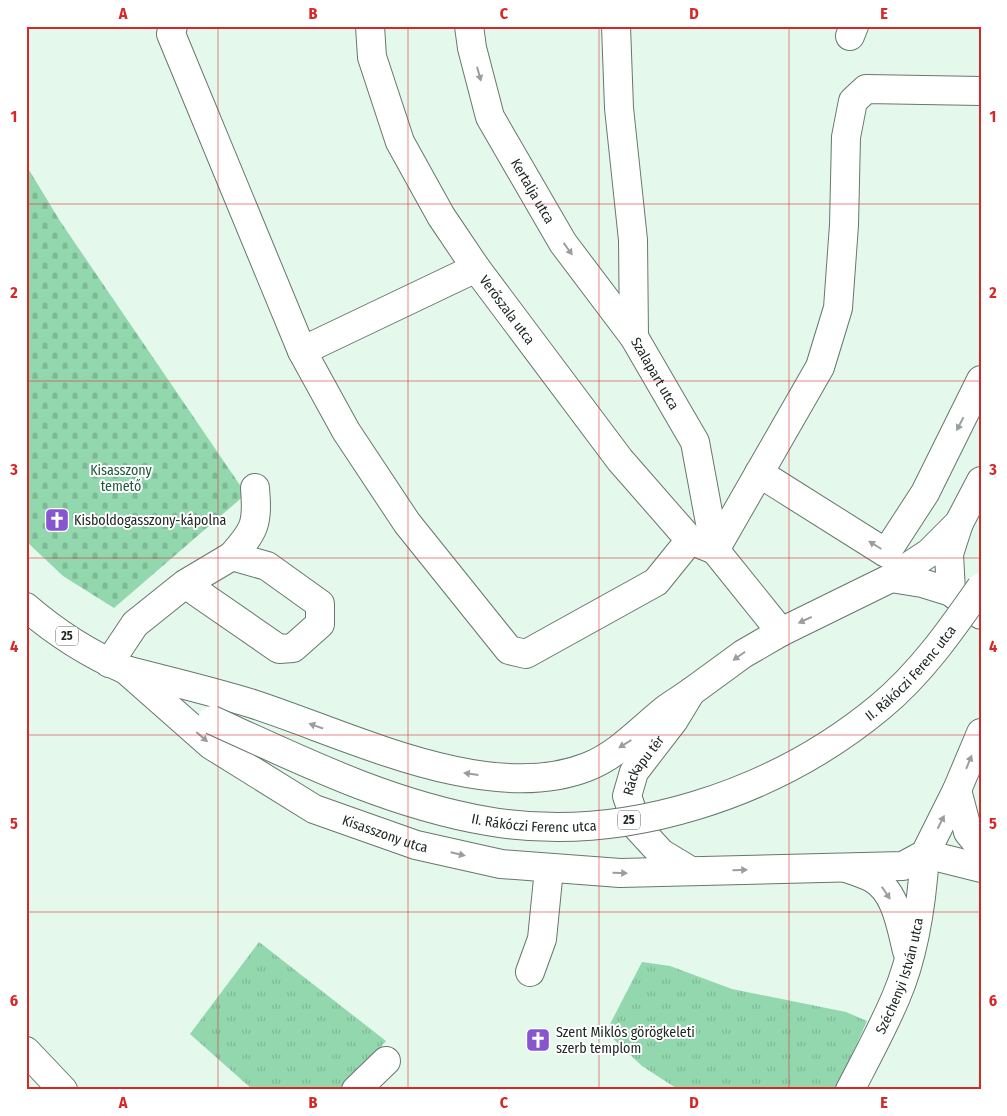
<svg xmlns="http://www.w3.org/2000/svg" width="1007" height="1116" viewBox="0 0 1007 1116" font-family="'Fira Sans Condensed',sans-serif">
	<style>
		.cemetery { fill: url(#cemetery-stones) }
		.park { fill: url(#park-tufts) }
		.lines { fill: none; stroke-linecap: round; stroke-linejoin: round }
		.minor-casing { stroke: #66786c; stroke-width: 30 }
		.major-casing { stroke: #66786c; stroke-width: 30 }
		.minor { stroke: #fff; stroke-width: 28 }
		.major { stroke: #fff; stroke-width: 28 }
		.major-bridge-casing { stroke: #66786c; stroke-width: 30; stroke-linecap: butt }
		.major-bridge { stroke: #fff; stroke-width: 28 }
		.oneway { fill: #9b9e9c }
		.grid { fill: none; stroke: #d62828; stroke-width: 1; stroke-opacity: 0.55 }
		.labels { text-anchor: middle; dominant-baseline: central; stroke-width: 4; stroke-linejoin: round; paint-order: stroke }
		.shield { fill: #fff; stroke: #636865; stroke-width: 1 }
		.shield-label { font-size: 12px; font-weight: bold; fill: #202823 }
		.street-label { font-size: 14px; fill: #202823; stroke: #fff }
		.park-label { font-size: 14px; fill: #1e593a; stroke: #fff }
		.poi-label { font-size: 14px; fill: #202823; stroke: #fff; text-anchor: start }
		.neatline { fill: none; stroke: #d62828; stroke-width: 2 }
		.grid-label { font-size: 16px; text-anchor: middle; font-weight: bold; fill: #d62828 }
	</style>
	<defs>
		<pattern id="cemetery-stones" width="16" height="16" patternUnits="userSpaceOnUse" patternTransform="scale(1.25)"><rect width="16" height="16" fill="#93d7ae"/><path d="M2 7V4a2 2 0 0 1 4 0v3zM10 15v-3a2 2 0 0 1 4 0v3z" fill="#7eb995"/></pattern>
		<pattern id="park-tufts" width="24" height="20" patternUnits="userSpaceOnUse" patternTransform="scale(1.25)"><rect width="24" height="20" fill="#93d7ae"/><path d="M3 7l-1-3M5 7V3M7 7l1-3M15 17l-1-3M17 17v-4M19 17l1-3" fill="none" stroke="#7eb995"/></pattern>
	</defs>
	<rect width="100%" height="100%" fill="#e4f8eb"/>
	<!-- cemetery -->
	<path class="cemetery" d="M26,165L60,221L246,494L114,608L63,576L26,541Z"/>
	<!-- park -->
	<g class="park">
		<path d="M259,942L386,1041L344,1090H253L190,1034Z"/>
		<path d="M642,962L670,966L732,989L846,1012L867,1021L836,1090H679L642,1066L606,1032Z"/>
	</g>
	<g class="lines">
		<defs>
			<g id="minor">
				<path d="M173,26L171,34L302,351L476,268"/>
				<path id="s1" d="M370,26L372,57L400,142L441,216L476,268L620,460L690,540L715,550L820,367L838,308L844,225L846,137L853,101L866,89L981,91"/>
				<path id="s2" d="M469,26L472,48L490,117L563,243L634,337"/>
				<path id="s3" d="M616,26L619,108L633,240L634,337L695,442L715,550L781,632"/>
				<path d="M850,36L854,26"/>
				<path d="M302,351L346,431L407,523L509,650L526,654L656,582L690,540"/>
				<path d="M759,473L886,553L925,493L981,380"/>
				<path d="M232,556C255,530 258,524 255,488"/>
				<path d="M109,663L135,624L185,584L232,556L267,566L320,604V624L293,648L279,649L185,584"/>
				<path d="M846,868C855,871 864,874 872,878C896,891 901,927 907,951"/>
				<path d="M530,972L542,939L549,869"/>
				<path d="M26,1051L63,1090"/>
				<path d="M356,1090L386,1061"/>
				<path id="s4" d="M850,1090C866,1059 883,1028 896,997C915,953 922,901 925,854"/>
			</g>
			<g id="major">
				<path d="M891,578L922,583L951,592L981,615"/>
				<path d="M951,592L949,554L959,523"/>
				<path d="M26,607C55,632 91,655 126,670C168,681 211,691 253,704C349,735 488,806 587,767C618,755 641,729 666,709C674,703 683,698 691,692"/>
				<path id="s5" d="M126,670L211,745L314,809L416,845L501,864L620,873L903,866L925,854L957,790L981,733"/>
				<path d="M957,790L968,832L981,848"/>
				<path d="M925,854L981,868"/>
				<path id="s6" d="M691,871L661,853L638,828L627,796L634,772L674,720L691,692L743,654L781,632L891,578L929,553L959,523L981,481"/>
			</g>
		</defs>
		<!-- minor casing -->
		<use href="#minor" class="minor-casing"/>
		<!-- major casing -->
		<use href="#major" class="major-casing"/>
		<!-- minor -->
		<use href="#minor" class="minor"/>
		<!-- major -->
		<use href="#major" class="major"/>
		<defs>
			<g id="major-bridge">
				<path id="s7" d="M212,720C302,761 389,804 487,821C623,845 775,794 880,707C921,673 951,630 981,587"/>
			</g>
		</defs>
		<!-- major-bridge casing -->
		<use href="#major-bridge" class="major-bridge-casing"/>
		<!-- major-bridge -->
		<use href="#major-bridge" class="major-bridge"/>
	</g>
	<!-- one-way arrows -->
	<defs><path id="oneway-solid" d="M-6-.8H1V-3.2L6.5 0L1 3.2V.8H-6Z" transform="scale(1.25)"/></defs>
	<g class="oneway">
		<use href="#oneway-solid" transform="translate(479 74) rotate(75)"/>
		<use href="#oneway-solid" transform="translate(568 249) rotate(54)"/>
		<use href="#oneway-solid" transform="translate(960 424) rotate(117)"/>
		<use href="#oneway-solid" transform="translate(875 545) rotate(-148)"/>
		<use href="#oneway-solid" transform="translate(805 620) rotate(155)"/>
		<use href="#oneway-solid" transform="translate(739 656) rotate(145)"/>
		<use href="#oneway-solid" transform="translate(316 726) rotate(-161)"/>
		<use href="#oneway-solid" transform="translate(202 737) rotate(41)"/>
		<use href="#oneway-solid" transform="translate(625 744) rotate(148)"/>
		<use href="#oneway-solid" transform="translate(969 762) rotate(-68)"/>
		<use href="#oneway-solid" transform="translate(471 774) rotate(-172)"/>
		<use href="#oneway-solid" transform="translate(941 822) rotate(-63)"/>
		<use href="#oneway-solid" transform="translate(458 854) rotate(13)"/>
		<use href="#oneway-solid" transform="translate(740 870) rotate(-1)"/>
		<use href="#oneway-solid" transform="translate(620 873) rotate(1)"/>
		<use href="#oneway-solid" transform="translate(886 893) rotate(56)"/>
	</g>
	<!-- grid -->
	<path class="grid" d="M218,26V1090M408,26V1090M599,26V1090M789,26V1090M26,204H981M26,381H981M26,558H981M26,735H981M26,912H981"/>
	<!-- icons -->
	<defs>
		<symbol id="church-square" viewBox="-11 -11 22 22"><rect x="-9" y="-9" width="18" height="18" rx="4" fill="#8756cf" stroke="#fff"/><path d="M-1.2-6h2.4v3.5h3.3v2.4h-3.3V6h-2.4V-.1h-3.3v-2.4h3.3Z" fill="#fff"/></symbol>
	</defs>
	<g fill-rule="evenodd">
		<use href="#church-square" x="43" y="506" width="28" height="28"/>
		<use href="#church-square" x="524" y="1026" width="28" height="28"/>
	</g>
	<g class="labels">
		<!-- shield labels -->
		<g class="shield">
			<rect x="56" y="626.5" width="22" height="19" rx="4"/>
			<rect x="618" y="810.5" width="22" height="19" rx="4"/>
		</g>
		<g class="shield-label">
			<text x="67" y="636">25</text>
			<text x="629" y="820">25</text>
		</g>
		<!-- street labels -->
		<g class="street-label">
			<text stroke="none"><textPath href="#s2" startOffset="179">Kertalja utca</textPath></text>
			<text stroke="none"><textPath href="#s1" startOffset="320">Verőszala utca</textPath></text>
			<text stroke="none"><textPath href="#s3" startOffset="354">Szalapart utca</textPath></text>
			<text stroke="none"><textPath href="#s7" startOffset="761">II. Rákóczi Ferenc utca</textPath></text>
			<text stroke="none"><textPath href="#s6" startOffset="138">Ráckapu tér</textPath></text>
			<text stroke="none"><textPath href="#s7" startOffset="341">II. Rákóczi Ferenc utca</textPath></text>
			<text stroke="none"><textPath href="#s5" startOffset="310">Kisasszony utca</textPath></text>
			<text stroke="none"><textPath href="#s4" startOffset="125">Széchenyi István utca</textPath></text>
		</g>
		<!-- park labels -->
		<g class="park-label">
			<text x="121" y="470">Kisasszony<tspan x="121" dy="16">temető</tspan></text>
		</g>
		<!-- poi labels -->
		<g class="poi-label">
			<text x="74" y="520">Kisboldogasszony-kápolna</text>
			<text x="556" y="1032">Szent Miklós görögkeleti<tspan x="556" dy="16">szerb templom</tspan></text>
		</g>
	</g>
	<!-- border -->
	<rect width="1007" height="1116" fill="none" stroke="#ffffff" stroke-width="55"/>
	<rect x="28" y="28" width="952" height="1060" class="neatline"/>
	<g class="grid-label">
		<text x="123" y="19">A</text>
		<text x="313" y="19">B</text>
		<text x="504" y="19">C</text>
		<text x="694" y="19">D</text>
		<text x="884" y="19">E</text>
		<text x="14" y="122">1</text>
		<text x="993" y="122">1</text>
		<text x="14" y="298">2</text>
		<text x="993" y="298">2</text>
		<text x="14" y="475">3</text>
		<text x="993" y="475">3</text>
		<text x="14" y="652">4</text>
		<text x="993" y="652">4</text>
		<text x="14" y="829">5</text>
		<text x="993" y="829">5</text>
		<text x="14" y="1006">6</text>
		<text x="993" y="1006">6</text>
		<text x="123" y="1108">A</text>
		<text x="313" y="1108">B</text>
		<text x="504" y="1108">C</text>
		<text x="694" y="1108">D</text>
		<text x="884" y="1108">E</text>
	</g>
</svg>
